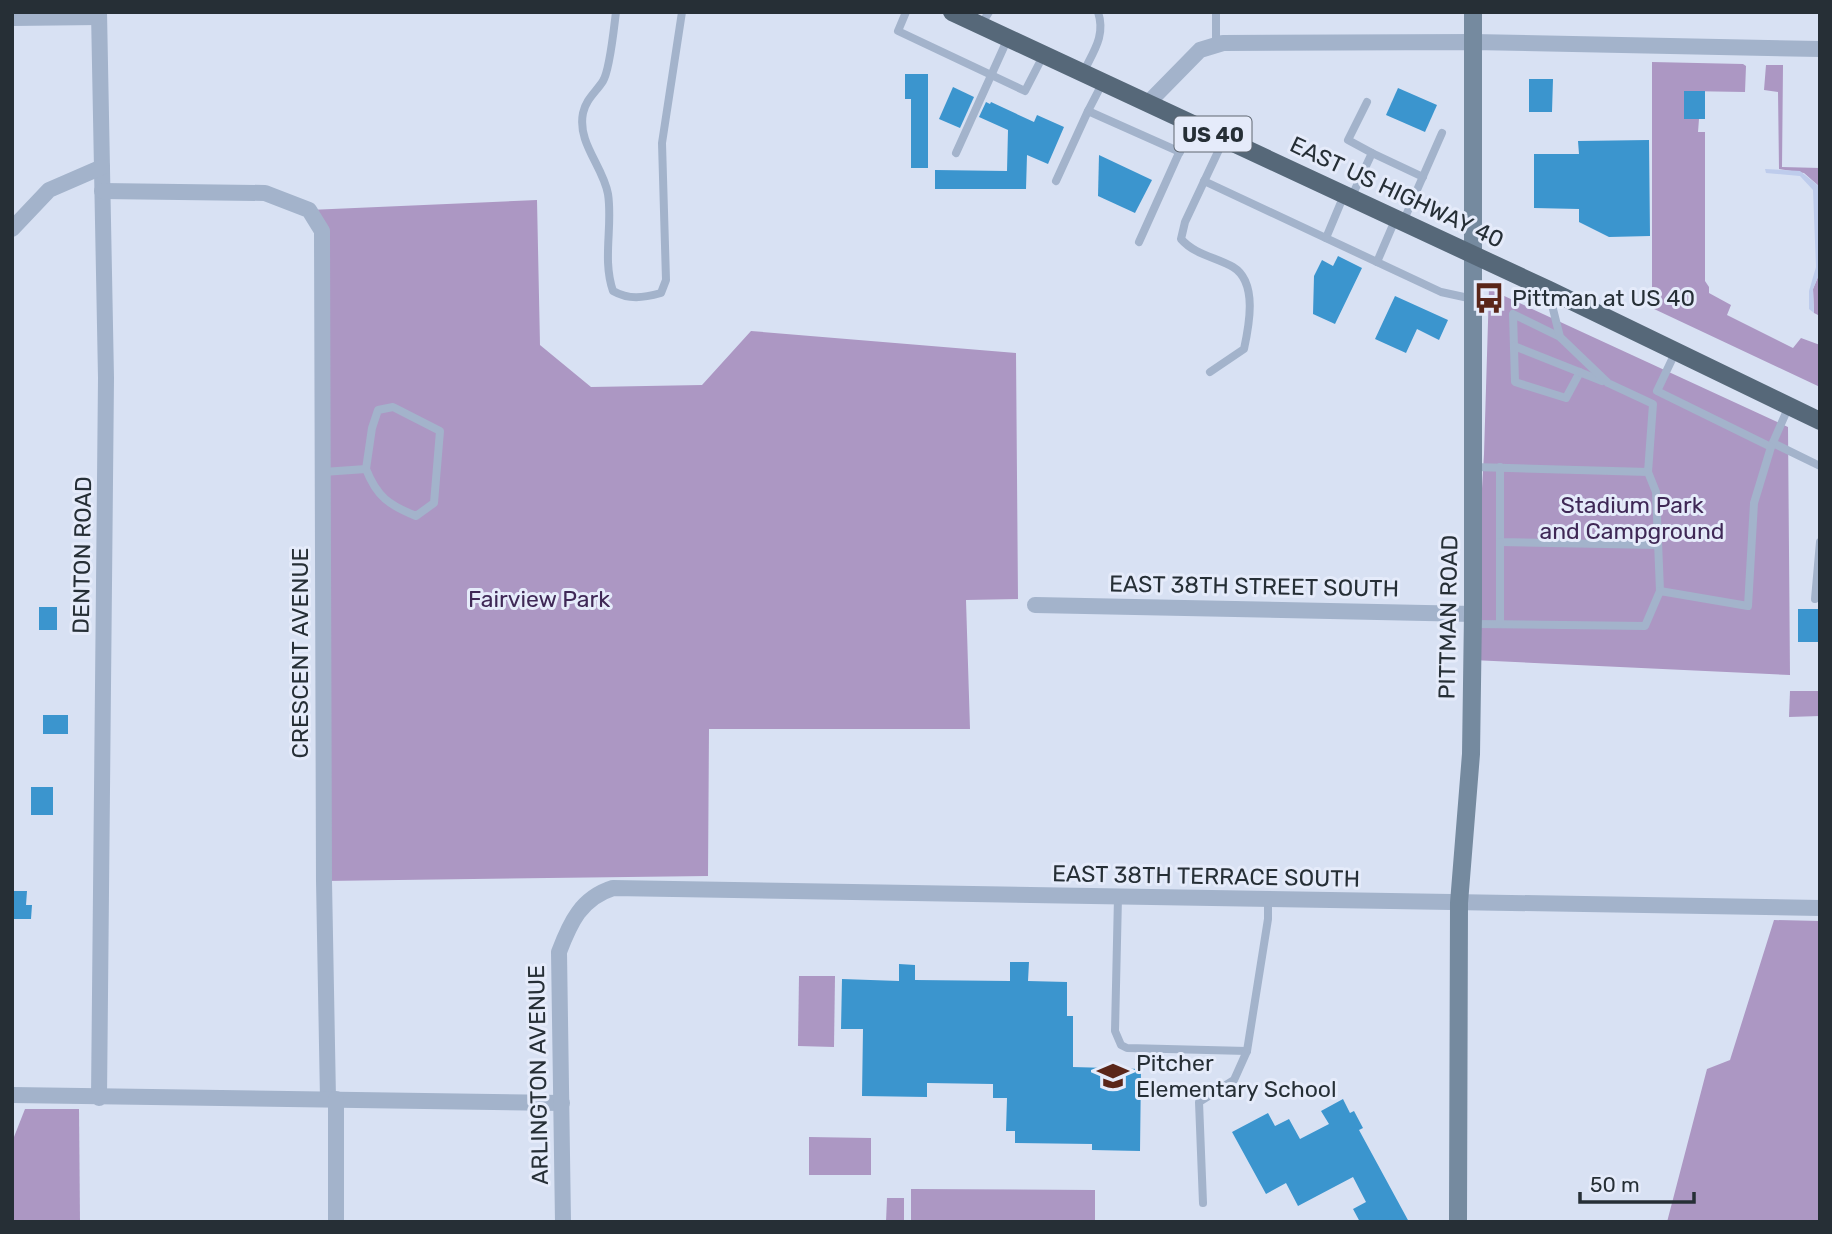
<svg xmlns="http://www.w3.org/2000/svg" width="1832" height="1234" viewBox="0 0 1832 1234" font-family="Rubik,sans-serif">
	<style>
		.green { fill: #ac97c3 }
		.plaza { fill: #beccec }
		.building { fill: #3b95ce }
		.lines { fill: none; stroke-linecap: round; stroke-linejoin: round }
		.lane { stroke: #a3b3cb; stroke-width: 8 }
		.street { stroke: #a3b3cb; stroke-width: 16 }
		.secondary { stroke: #758a9f; stroke-width: 18 }
		.primary { stroke: #566879; stroke-width: 18 }
		.labels { text-anchor: middle; dominant-baseline: central; stroke-width: 6; stroke-linejoin: round; paint-order: stroke }
		.shield { fill: #e5ebfa; stroke: #5f6771; stroke-width: 2 }
		.shield-label { font-size: 21px; font-weight: bold; fill: #262f36 }
		.street-label { font-size: 23px; fill: #262f36; stroke: #e5ebfa }
		.poi-label { font-size: 23px; fill: #262f36; stroke: #e5ebfa; text-anchor: start }
		.park-label { font-size: 23px; fill: #3f2856; stroke: #e5ebfa }
	</style>
	<rect width="100%" height="100%" fill="#d8e1f3"/>
	<!-- green -->
	<g class="green">
		<path d="M1652,62L1743,64L1746,66L1745,92L1685,91L1684,119H1699L1698,132H1705V281L1709,287V293L1731,305L1727,315L1793,348L1801,338L1820,345V387L1652,308Z"/>
		<path d="M1766,65H1783L1782,167L1820,168V187L1804,173L1779,169L1778,92L1764,90Z"/>
		<path d="M537,200L540,345L591,387L702,385L751,331L1016,353L1018,599L966,600L970,729H709L708,876L324,881L322,231L309,210Z"/>
		<path d="M1820,272V316L1814,313L1813,289Z"/>
		<path d="M1489,289L1788,427L1790,675L1472,660L1484,454Z"/>
		<path d="M1790,691H1820V716L1789,717Z"/>
		<path d="M1774,920L1820,921V1222H1667L1707,1069L1730,1060Z"/>
		<path d="M799,976H835L834,1047L798,1046Z"/>
		<path d="M25,1109H79L80,1222H12V1142Z"/>
		<path d="M809,1137L871,1138V1175H809Z"/>
		<path d="M911,1189L1095,1190V1222H911Z"/>
		<path d="M887,1198H904V1222H886Z"/>
	</g>
	<!-- plaza -->
	<path class="plaza" d="M1765,169L1800,171L1820,187V272L1813,289L1814,313L1809,309V291L1816,267L1813,190L1800,176L1766,173Z"/>
	<!-- building -->
	<g class="building">
		<path d="M905,74H928V168H911V99H905Z"/>
		<path d="M1529,79H1553L1552,112H1529Z"/>
		<path d="M953,87L974,97L960,128L939,119Z"/>
		<path d="M1398,88L1437,105L1425,132L1386,115Z"/>
		<rect x="1684" y="91" width="21" height="28"/>
		<path d="M986,102L990,104L991,102L1034,122L1037,115L1064,127L1048,164L1027,155L1026,189H935V170L1007,171L1008,130L979,117Z"/>
		<path d="M1649,140L1650,236L1609,237L1579,222V209L1534,208V154H1579L1578,141Z"/>
		<path d="M1099,155L1152,180L1135,213L1098,196Z"/>
		<path d="M1338,256L1362,268L1335,324L1313,314L1314,276L1322,260L1333,266Z"/>
		<path d="M1395,296L1448,320L1439,340L1417,329L1406,353L1375,339Z"/>
		<rect x="39" y="607" width="18" height="23"/>
		<rect x="1798" y="609" width="20" height="33"/>
		<rect x="43" y="715" width="25" height="19"/>
		<rect x="31" y="787" width="22" height="28"/>
		<path d="M12,891H27L26,905H32L31,919H12Z"/>
		<path d="M1010,962H1029L1028,981L1067,982V1016H1073V1067L1141,1069L1140,1151L1092,1150V1144L1015,1143V1131H1006L1007,1098H993V1084L927,1083V1097L862,1096L863,1029H841L842,979L899,981V964L915,965V980L1010,981Z"/>
		<path d="M1343,1099L1350,1113L1354,1111L1363,1128L1359,1130L1409,1222H1360L1353,1209L1366,1202L1353,1177L1298,1206L1286,1183L1266,1194L1232,1132L1268,1113L1275,1126L1289,1119L1300,1139L1329,1124L1321,1111Z"/>
	</g>
	<g class="lines">
		<!-- lane -->
		<g class="lane">
			<path d="M616,12C614,27 610,70 603,81C596,92 586,99 583,113C577,143 603,166 608,194C613,226 602,259 613,291C629,300 643,298 661,293L666,280L662,143L682,12"/>
			<path d="M906,12L898,31L1025,91L1043,56"/>
			<path d="M980,26L989,12"/>
			<path d="M1216,46V12"/>
			<path d="M1083,73C1093,52 1106,36 1098,12"/>
			<path d="M1103,82L1088,111L1180,152"/>
			<path d="M1367,102L1348,140L1372,153"/>
			<path d="M956,153L1008,38"/>
			<path d="M1056,181L1088,111"/>
			<path d="M1204,181L1441,292L1473,299"/>
			<path d="M1351,198L1372,153L1423,177"/>
			<path d="M1403,222L1442,133"/>
			<path d="M1326,238L1344,195"/>
			<path d="M1139,242L1192,124"/>
			<path d="M1377,262L1395,220"/>
			<path d="M1560,337L1513,314L1515,382L1566,398L1580,372"/>
			<path d="M1514,346L1602,381"/>
			<path d="M1210,372L1244,349C1249,326 1258,282 1233,267C1216,257 1195,255 1181,239L1185,222L1224,139"/>
			<path d="M1773,443L1820,466"/>
			<path d="M1771,447L1789,406"/>
			<path d="M1474,467L1648,472L1653,404L1608,383L1560,337L1549,293"/>
			<path d="M1500,467V542L1658,545"/>
			<path d="M323,472L366,469C377,497 389,505 416,516L434,503L440,431L393,407L378,410L372,428L366,469"/>
			<path d="M1648,472L1656,492L1660,591"/>
			<path d="M1815,599L1820,542"/>
			<path d="M1473,624L1645,626L1660,591L1748,606L1754,503L1771,447L1657,391L1676,351"/>
			<path d="M1500,624V542"/>
			<path d="M1118,897L1115,1031L1121,1045L1127,1048L1247,1051"/>
			<path d="M1203,1203L1199,1102L1234,1080L1247,1051L1268,919V900"/>
		</g>
		<!-- street -->
		<g class="street">
			<path d="M99,12L106,378L99,1098"/>
			<path d="M12,18L99,17"/>
			<path d="M1148,103L1200,50L1223,43L1473,42L1820,49"/>
			<path d="M102,191L265,193L309,210L322,231L324,881L328,1099"/>
			<path d="M12,229L49,190L102,167"/>
			<path d="M1035,605L1473,614"/>
			<path d="M12,1095L562,1103"/>
			<path d="M336,1099V1222"/>
			<path d="M563,1222L559,952C570,923 581,898 613,888L1820,908"/>
		</g>
		<!-- secondary -->
		<path class="secondary" d="M1458,1222L1459,903L1471,754L1473,614V12"/>
		<!-- primary -->
		<path class="primary" d="M952,12L1549,290L1820,421"/>
	</g>
	<!-- icons -->
	<defs>
		<symbol id="bus-bare" viewBox="-9 -9 18 18"><path d="M-5-6H5V4H4V6H2V4H-2V6H-4V4H-5ZM-3.5-4V0h7V-4ZM-3.5 1.2v1.5H-2V1.2ZM2 1.2v1.5H3.5V1.2Z" fill="#5a2619" stroke="#e5ebfa" stroke-width="2.5" paint-order="stroke"/></symbol>
		<symbol id="school-bare" viewBox="-9 -9 18 18"><path d="M0-5L7-2L0 1L-7-2ZM-4 1L0 2.5L4 1V4Q0 6-4 4Z" fill="#5a2619" stroke="#e5ebfa" stroke-width="2.5" paint-order="stroke"/></symbol>
	</defs>
	<g fill-rule="evenodd">
		<use href="#bus-bare" x="1467" y="276" width="44" height="44"/>
		<use href="#school-bare" x="1091" y="1054" width="44" height="44"/>
	</g>
	<g class="labels">
		<!-- shield labels -->
		<rect class="shield" x="1174.5" y="116.5" width="77" height="35" rx="5"/>
		<g class="shield-label">
			<text x="1213" y="134">US 40</text>
		</g>
		<!-- street labels -->
		<g class="street-label">
			<text transform="translate(1397 192) rotate(25)">EAST US HIGHWAY 40</text>
			<text transform="translate(82 555) rotate(-89)">DENTON ROAD</text>
			<text transform="translate(1254 586) rotate(1)">EAST 38TH STREET SOUTH</text>
			<text transform="translate(1448 617) rotate(-89)">PITTMAN ROAD</text>
			<text transform="translate(300 653) rotate(-90)">CRESCENT AVENUE</text>
			<text transform="translate(1206 876) rotate(1)">EAST 38TH TERRACE SOUTH</text>
			<text transform="translate(538 1075) rotate(-91)">ARLINGTON AVENUE</text>
		</g>
		<!-- poi labels -->
		<g class="poi-label">
			<text x="1512" y="298">Pittman at US 40</text>
			<text x="1136" y="1063">Pitcher<tspan x="1136" dy="26">Elementary School</tspan></text>
		</g>
		<!-- park labels -->
		<g class="park-label">
			<text x="1632" y="505">Stadium Park<tspan x="1632" dy="26">and Campground</tspan></text>
			<text x="539" y="599">Fairview Park</text>
		</g>
	</g>
	<!-- border -->
	<rect width="1832" height="1234" fill="none" stroke="#262f36" stroke-width="28"/>
	<!-- scale -->
	<path d="M1580 1192v10h114v-10" fill="none" stroke="#262f36" stroke-width="3.5"/>
	<text x="1590" y="1192" font-size="21" fill="#262f36" stroke="#e5ebfa" stroke-width="5" paint-order="stroke">50 m</text>
</svg>
